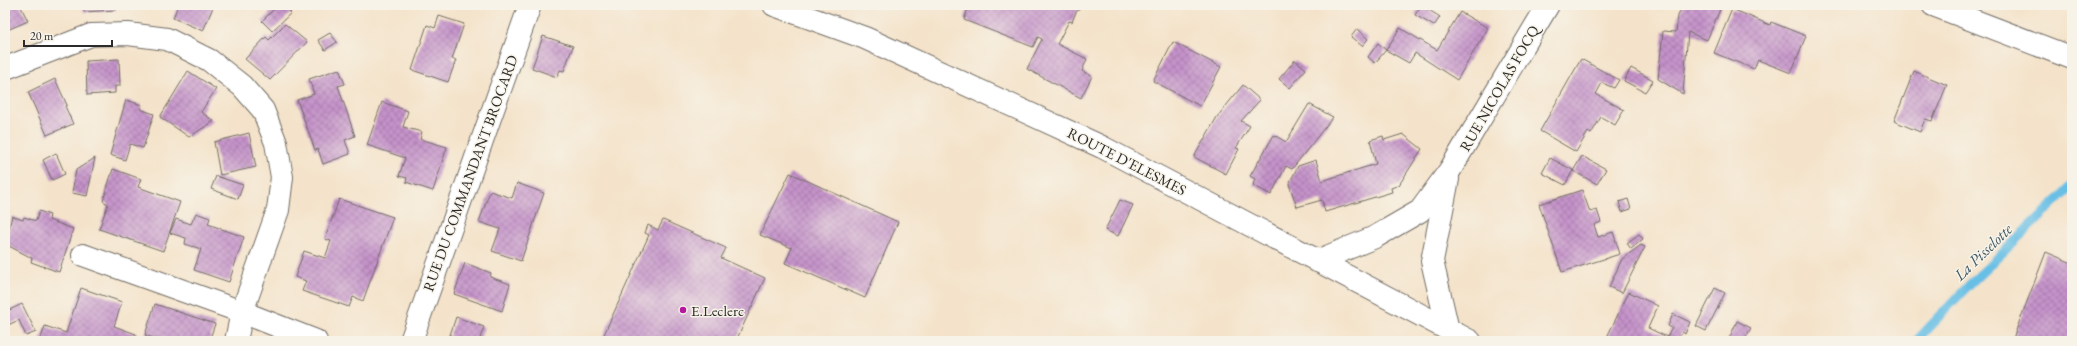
<svg xmlns="http://www.w3.org/2000/svg" width="2077" height="346" viewBox="0 0 2077 346" font-family="'EB Garamond',serif">
	<style>
		.lines { fill: none; stroke-linecap: round; stroke-linejoin: round }
		.stream { stroke: #67bfe5; stroke-width: 9 }
		.building { fill: url(#building-cross-hatch) }
		.minor-casing { stroke: #716b63; stroke-width: 24 }
		.tertiary-casing { stroke: #716b63; stroke-width: 24 }
		.minor { stroke: #fff; stroke-width: 22 }
		.tertiary { stroke: #fff; stroke-width: 22 }
		.poi-dot { fill: #b5179e; stroke: #f7f3e8; stroke-width: 1.5 }
		.labels { text-anchor: middle; dominant-baseline: central; stroke-width: 3; stroke-linejoin: round; paint-order: stroke }
		.street-label { font-size: 15px; fill: #2b2b2b; stroke: #f7f3e8 }
		.poi-label { font-size: 15px; fill: #2b2b2b; stroke: #f7f3e8; text-anchor: start }
		.water-label { font-size: 16px; font-style: italic; fill: #3d5763; stroke: #f7f3e8 }
	</style>
	<defs>
		<pattern id="building-cross-hatch" width="8" height="8" patternUnits="userSpaceOnUse"><rect width="8" height="8" fill="#c593ca"/><path d="M0 0l8 8M0 8l8-8" fill="none" stroke="#a078a4"/></pattern>
	</defs>
	<rect width="100%" height="100%" fill="#f7f3e8"/>
	<filter id="ink" filterUnits="userSpaceOnUse"><feTurbulence type="fractalNoise" baseFrequency=".025" numOctaves="2"/><feDisplacementMap in="SourceGraphic" scale="8" xChannelSelector="R" yChannelSelector="G"/><feConvolveMatrix kernelMatrix="1 2 1 2 8 2 1 2 1" color-interpolation-filters="sRGB"/></filter>
	<filter id="wash" filterUnits="userSpaceOnUse"><feTurbulence type="fractalNoise" baseFrequency=".012" numOctaves="4" result="noise"/><feDisplacementMap in="SourceGraphic" scale="16" xChannelSelector="R" yChannelSelector="G"/><feGaussianBlur stdDeviation="0.9" result="paint"/><feColorMatrix in="noise" values="0 0 0 0 0 0 0 0 0 0 0 0 0 0 0 0 0 1.4 0 .05"/><feComposite in="paint" operator="in"/></filter>
	<g filter="url(#wash)">
		<rect width="100%" height="100%" fill="#f4e3ca"/>
		<g class="lines">
			<!-- stream -->
			<path class="stream" d="M1916,341L1968,286L2072,186"/>
		</g>
		<g id="blocks">
			<!-- building -->
			<g class="building">
				<path d="M5,5H20L28,21L5,31Z"/>
				<path d="M83,5H116V10L84,12Z"/>
				<path d="M178,5H214L203,31L173,18Z"/>
				<path d="M278,5H283L291,13L272,31L262,21Z"/>
				<path d="M969,5H1085L1076,12L1072,22L1069,21L1057,44L1087,59L1082,71L1092,76L1081,98L1027,69L1042,39L1038,37L1033,47L964,20Z"/>
				<path d="M1421,5L1440,17L1434,26L1415,15Z"/>
				<path d="M1683,5H1722L1707,40L1688,32L1683,94L1658,79L1663,31L1676,32L1678,16Z"/>
				<path d="M1732,9L1770,25L1771,22L1806,36L1791,73L1758,60L1754,69L1714,53Z"/>
				<path d="M1460,12L1488,28L1457,80L1415,53L1409,63L1386,50L1400,28L1437,50Z"/>
				<path d="M439,16L464,24L452,59L456,60L448,82L412,70L427,25L435,28Z"/>
				<path d="M285,24L307,42L270,80L245,59L266,37L269,40Z"/>
				<path d="M1357,29L1368,39L1362,46L1351,37Z"/>
				<path d="M330,33L337,42L325,50L318,40Z"/>
				<path d="M543,36L573,46L564,71L560,70L557,77L532,68Z"/>
				<path d="M1173,42L1221,67L1200,106L1153,81Z"/>
				<path d="M1378,43L1386,50L1375,63L1368,57Z"/>
				<path d="M119,59L120,86H115V93L87,95L86,61Z"/>
				<path d="M1581,59L1619,80L1614,88L1602,83L1596,94L1624,110L1615,125L1601,117L1591,134L1588,132L1576,152L1540,131Z"/>
				<path d="M1295,60L1306,69L1290,88L1279,79Z"/>
				<path d="M1631,68L1653,80L1645,92L1624,81Z"/>
				<path d="M339,69L345,84L338,86L355,136L345,140L350,154L323,164L318,149L315,150L297,100L314,94L309,79Z"/>
				<path d="M188,71L216,89L201,112L214,121L189,137L160,117Z"/>
				<path d="M1914,71L1947,85L1932,121L1925,119L1920,132L1894,121Z"/>
				<path d="M55,79L67,105L65,106L73,124L47,135L28,92Z"/>
				<path d="M1243,85L1260,100L1241,121L1250,126L1236,148L1239,149L1226,174L1194,157L1217,117Z"/>
				<path d="M126,100L142,105L140,109L154,114L143,148L130,144L125,160L110,155Z"/>
				<path d="M382,102L408,111L403,127L422,132L420,139L447,147L433,191L406,182L407,178L399,176L405,158L367,145Z"/>
				<path d="M1309,104L1333,117L1292,169L1286,166L1271,195L1253,185L1255,179L1250,176L1274,135L1286,142Z"/>
				<path d="M249,133L256,167L220,175L214,142Z"/>
				<path d="M1403,134L1422,149L1399,185L1391,188L1392,192L1325,212L1322,200L1297,207L1289,184L1298,166L1316,160L1322,181L1350,172L1376,164L1370,140L1383,136L1384,140Z"/>
				<path d="M56,153L65,174L52,180L43,160Z"/>
				<path d="M1582,156L1606,169L1597,184L1573,171Z"/>
				<path d="M95,158L87,196L72,193L76,170Z"/>
				<path d="M1550,158L1573,170L1565,185L1542,173Z"/>
				<path d="M113,169L141,179L138,187L180,202L163,251L99,229L108,204L103,201Z"/>
				<path d="M790,173L898,222L865,298L785,263L792,248L760,235Z"/>
				<path d="M216,176L243,185L238,199L211,189Z"/>
				<path d="M517,183L544,193L521,261L492,251L500,229L479,222L490,191L512,198Z"/>
				<path d="M1582,190L1590,212L1597,210L1601,222L1594,225L1598,237L1613,232L1620,254L1562,272L1539,204Z"/>
				<path d="M339,199L393,217L363,301L353,297L349,307L302,291L306,281L295,277L304,251L325,258L331,241L325,239Z"/>
				<path d="M1628,199L1631,209L1622,212L1619,202Z"/>
				<path d="M1120,200L1133,205L1118,236L1105,230Z"/>
				<path d="M39,211L50,215L49,220L73,229L59,272L31,262L32,258L5,244L12,216L23,220L24,217L36,221Z"/>
				<path d="M196,213L210,218L208,224L244,237L229,282L194,270L201,249L185,244L186,238L170,233L176,219L191,224Z"/>
				<path d="M663,220L726,248L721,258L765,278L736,341H601L649,235L645,233L648,225L658,230Z"/>
				<path d="M1639,234L1643,239L1631,249L1627,243Z"/>
				<path d="M1641,245L1645,247L1622,293L1609,287L1622,259Z"/>
				<path d="M2046,252L2072,263V341H2012Z"/>
				<path d="M465,263L491,273L490,277L510,284L502,311L454,294Z"/>
				<path d="M81,288L122,302L114,326L136,334L134,341H40L45,326L66,333Z"/>
				<path d="M1715,288L1725,293L1706,331L1696,326Z"/>
				<path d="M1629,292L1658,306L1648,328L1667,337L1672,328L1668,326L1673,314L1690,322L1685,334L1682,332L1678,341H1605Z"/>
				<path d="M22,304L36,332L26,336L19,320L8,325L5,319V312Z"/>
				<path d="M155,304L215,324L209,341H162L145,335Z"/>
				<path d="M456,317L484,327L479,341H448Z"/>
				<path d="M1737,321L1751,328L1744,341H1728Z"/>
			</g>
		</g>
	</g>
	<g filter="url(#ink)">
		<use href="#blocks" fill-opacity="0" stroke="#716b63" stroke-width="1"/>
		<g class="lines">
			<defs>
				<g id="minor">
					<path d="M6,68L91,35L128,34L167,39L209,60L242,86L263,110L276,143L282,177L278,210L242,312L236,341"/>
					<path d="M83,255L242,312L316,341"/>
					<path d="M1317,261L1375,237L1420,211L1450,170L1548,5"/>
					<path d="M1448,330L1432,261L1448,179"/>
					<path d="M411,341L530,5"/>
				</g>
				<g id="tertiary">
					<path d="M774,5L865,38L1102,147L1470,341"/>
					<path d="M1933,5L2072,58"/>
				</g>
			</defs>
			<!-- minor casing -->
			<use href="#minor" class="minor-casing"/>
			<!-- tertiary casing -->
			<use href="#tertiary" class="tertiary-casing"/>
			<!-- minor -->
			<use href="#minor" class="minor"/>
			<!-- tertiary -->
			<use href="#tertiary" class="tertiary"/>
		</g>
	</g>
	<!-- markers -->
	<circle class="poi-dot" cx="683" cy="310" r="4"/>
	<g class="labels">
		<!-- street labels -->
		<g class="street-label">
			<text transform="translate(1499 88) rotate(-60)">RUE NICOLAS FOCQ</text>
			<text transform="translate(1127 161) rotate(27)">ROUTE D'ELESMES</text>
			<text transform="translate(470 173) rotate(-70)">RUE DU COMMANDANT BROCARD</text>
		</g>
		<!-- poi labels -->
		<g class="poi-label">
			<text x="691" y="310">E.Leclerc</text>
		</g>
		<!-- water labels -->
		<g class="water-label">
			<text transform="translate(1983 252) rotate(-44)">La Pisselotte</text>
		</g>
	</g>
	<!-- margin -->
	<rect width="2077" height="346" fill="none" stroke="#f7f3e8" stroke-width="20"/>
	<!-- scale -->
	<path d="M24 40v6h88v-6" fill="none" stroke="#2b2b2b" stroke-width="2"/>
	<text x="30" y="40" font-size="12" fill="#2b2b2b" stroke="#f7f3e8" stroke-width="3" paint-order="stroke">20 m</text>
</svg>
